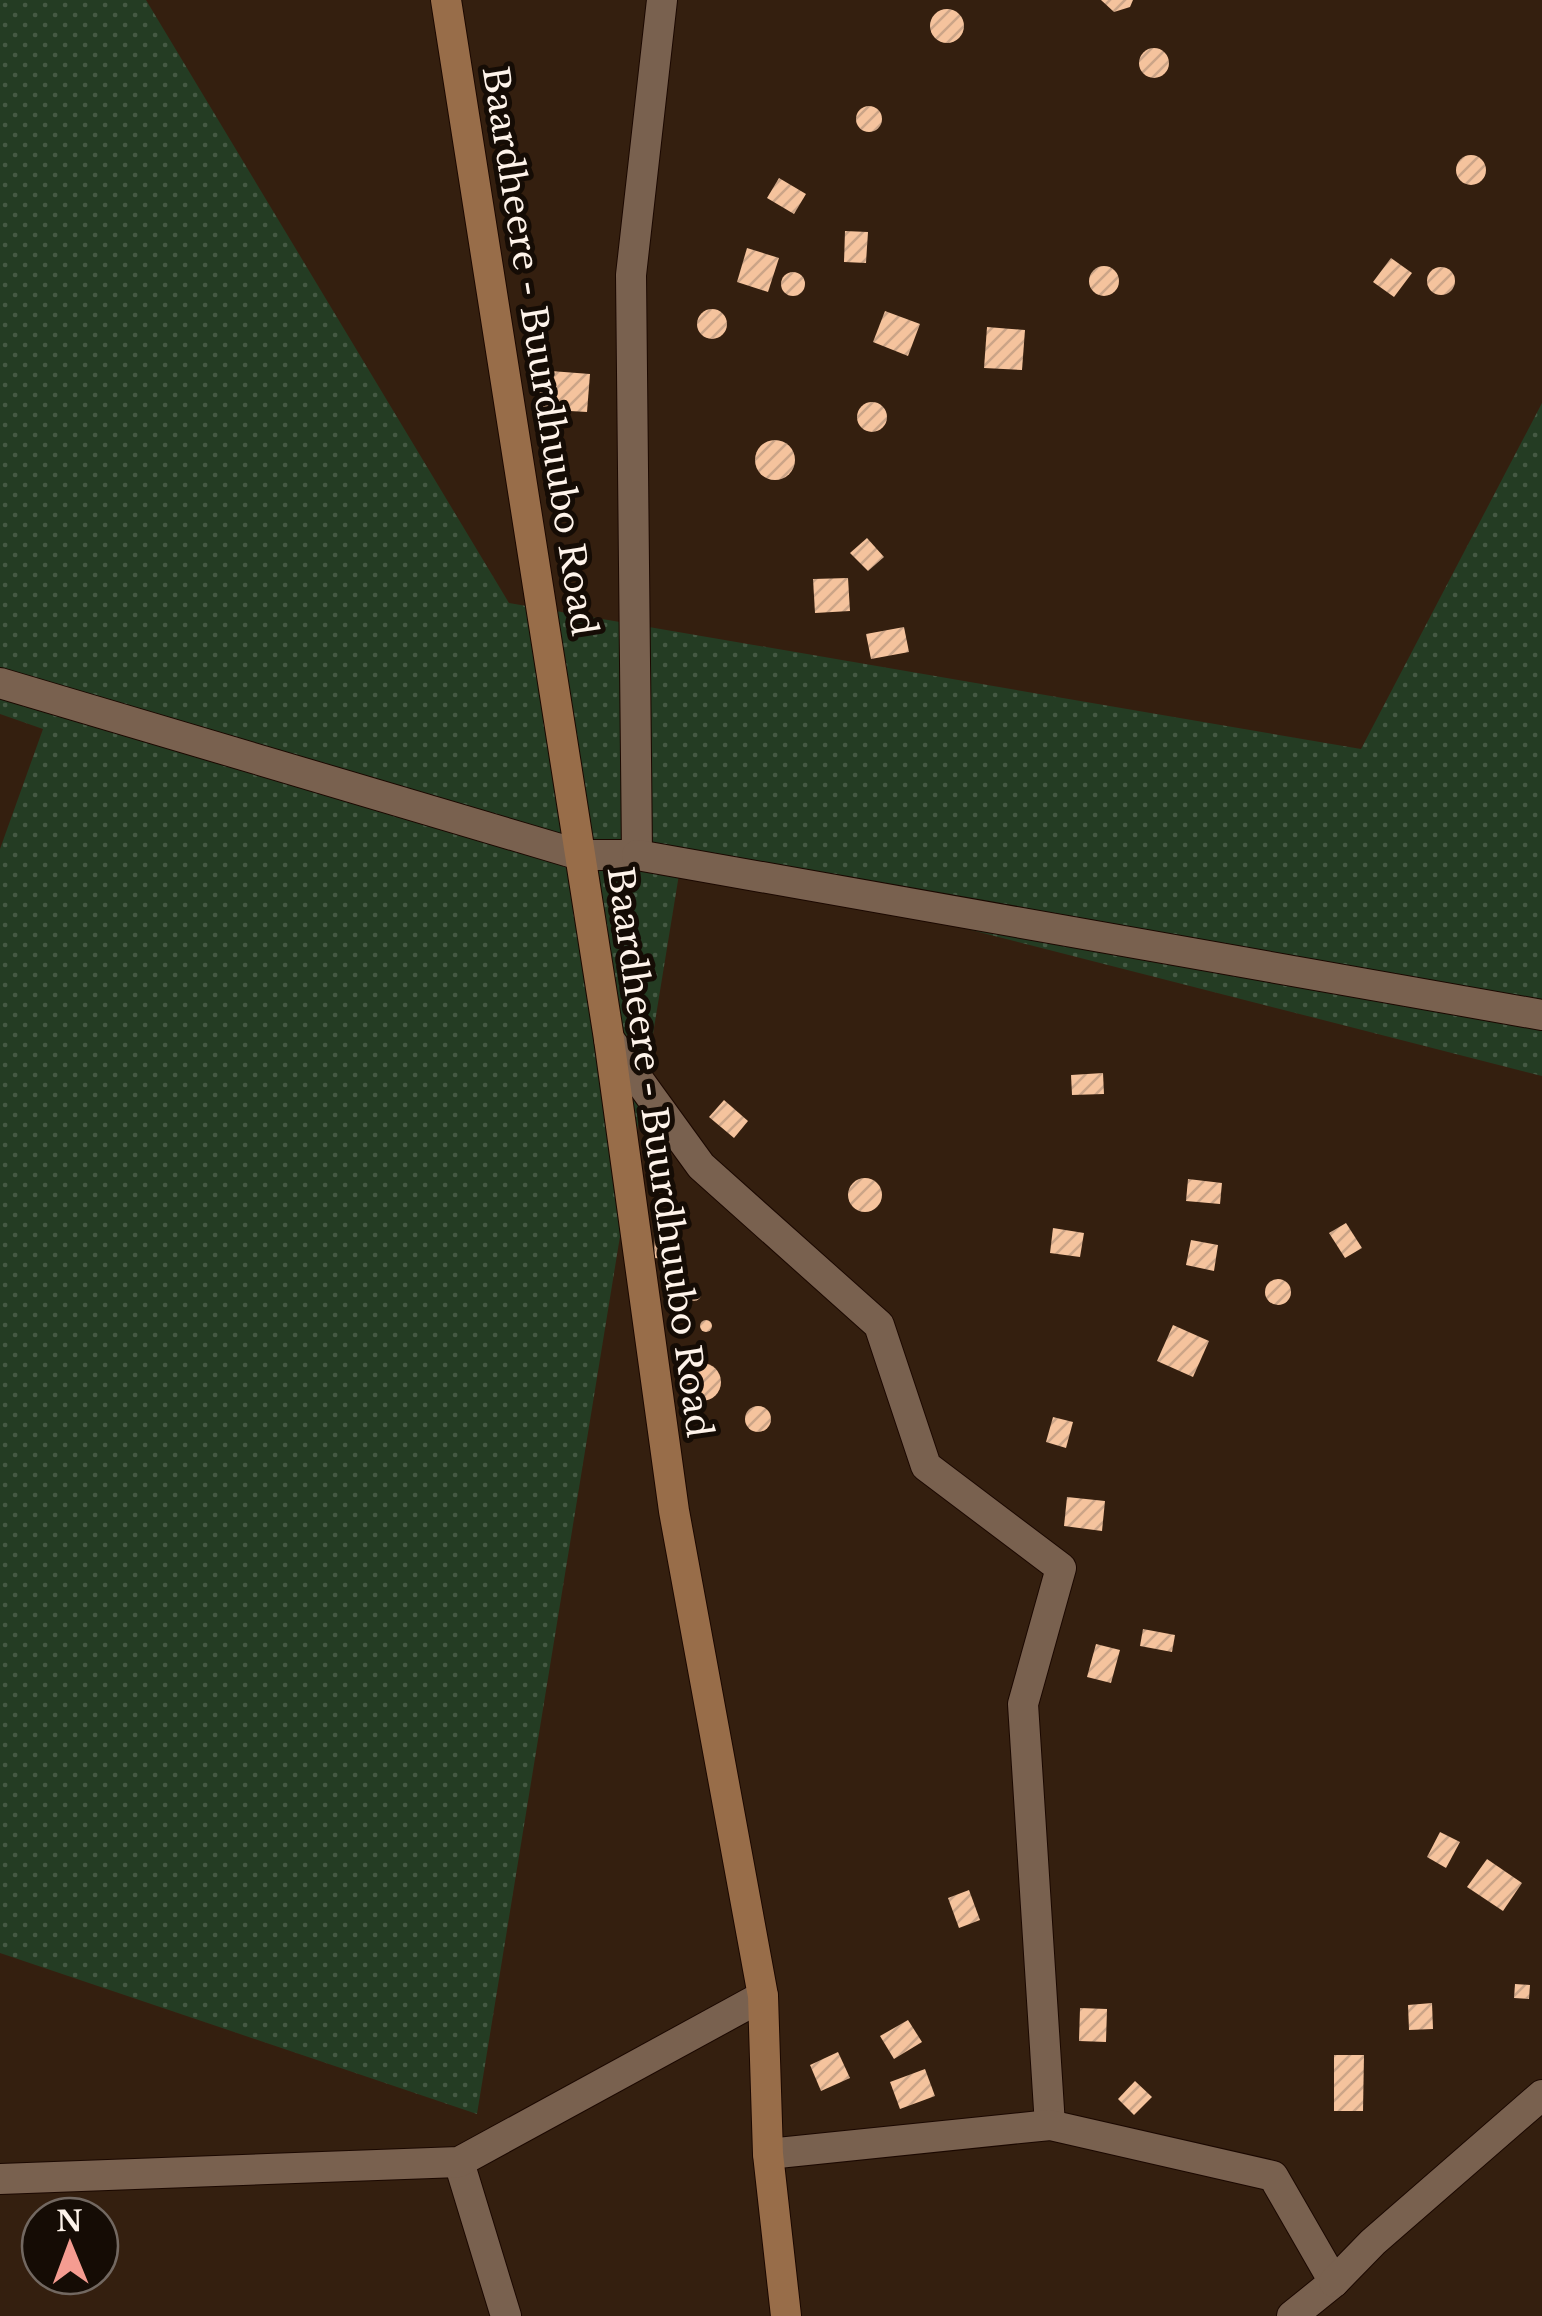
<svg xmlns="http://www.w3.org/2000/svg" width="1542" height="2316" viewBox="0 0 1542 2316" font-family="'Libre Baskerville',serif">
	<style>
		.grass { fill: url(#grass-dots) }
		.building { fill: url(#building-hatch) }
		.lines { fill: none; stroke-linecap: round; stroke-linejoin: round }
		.minor-casing { stroke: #1b0800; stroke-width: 32 }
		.secondary-casing { stroke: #1b0800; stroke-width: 32 }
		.minor { stroke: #79614f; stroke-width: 30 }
		.secondary { stroke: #986d49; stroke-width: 30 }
		.labels { text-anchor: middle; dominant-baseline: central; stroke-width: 10; stroke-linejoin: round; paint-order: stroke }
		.street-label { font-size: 35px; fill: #fef3ea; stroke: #150c05 }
	</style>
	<defs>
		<pattern id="grass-dots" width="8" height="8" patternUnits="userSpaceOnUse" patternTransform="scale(2.5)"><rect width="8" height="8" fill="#243c23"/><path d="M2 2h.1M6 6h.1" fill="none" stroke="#455943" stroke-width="1.8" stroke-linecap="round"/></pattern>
		<pattern id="building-hatch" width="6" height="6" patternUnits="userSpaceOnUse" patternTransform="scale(2.5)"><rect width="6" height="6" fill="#f5c39d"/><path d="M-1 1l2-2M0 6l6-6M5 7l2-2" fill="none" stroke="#cba487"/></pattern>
	</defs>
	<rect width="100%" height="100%" fill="#341f0f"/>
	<!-- grass -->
	<path class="grass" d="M0,0H146L509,603L1361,749L1542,403V1076L682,856L477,2114L0,1953V849L43,729L0,714Z"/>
	<!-- building -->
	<g class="building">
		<path d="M1101,0H1133L1130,7L1114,12Z"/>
		<circle cx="947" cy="26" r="17"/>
		<circle cx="1154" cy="63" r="15"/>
		<circle cx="869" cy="119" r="13"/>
		<circle cx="1471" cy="170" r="15"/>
		<path d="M779,178L806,194L794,214L767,198Z"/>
		<path d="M845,231L868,232L866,263L844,262Z"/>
		<path d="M747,248L779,258L768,292L737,282Z"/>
		<path d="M1391,258L1412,273L1394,297L1373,282Z"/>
		<circle cx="1104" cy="281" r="15"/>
		<circle cx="1441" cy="281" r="14"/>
		<circle cx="793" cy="284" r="12"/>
		<circle cx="712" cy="324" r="15"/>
		<path d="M885,311L920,324L908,356L873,342Z"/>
		<path d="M987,327L1025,330L1022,370L984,368Z"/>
		<path d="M538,370L590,374L587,412L535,409Z"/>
		<circle cx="872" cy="417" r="15"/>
		<circle cx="775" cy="460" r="20"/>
		<path d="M867,538L884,557L868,571L850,553Z"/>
		<path d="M848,578L850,611L815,613L813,579Z"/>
		<path d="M904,627L909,652L871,659L866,634Z"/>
		<path d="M1103,1073L1104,1094L1072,1095L1071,1075Z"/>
		<path d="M724,1100L748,1121L734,1138L709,1117Z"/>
		<circle cx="865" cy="1195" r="17"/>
		<path d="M1188,1179L1222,1183L1220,1204L1186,1201Z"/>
		<path d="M1346,1223L1362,1248L1345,1258L1329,1233Z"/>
		<path d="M1053,1228L1084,1233L1080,1257L1050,1253Z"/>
		<path d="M655,1233L671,1234L669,1259L654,1258Z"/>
		<path d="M1191,1240L1218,1245L1214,1271L1186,1265Z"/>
		<circle cx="1278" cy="1292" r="13"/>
		<circle cx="694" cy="1294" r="7"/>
		<circle cx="706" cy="1326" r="6"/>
		<path d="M1173,1325L1209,1341L1193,1377L1157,1361Z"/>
		<circle cx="702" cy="1382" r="19"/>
		<circle cx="758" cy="1419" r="13"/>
		<path d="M1053,1417L1073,1422L1066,1448L1046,1442Z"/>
		<path d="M1067,1497L1105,1501L1102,1531L1064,1526Z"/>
		<path d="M1143,1629L1175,1635L1172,1652L1140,1646Z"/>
		<path d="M1096,1644L1120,1650L1111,1683L1087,1677Z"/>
		<path d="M1440,1832L1460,1842L1446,1868L1427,1857Z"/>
		<path d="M1487,1859L1522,1883L1503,1911L1467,1887Z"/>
		<path d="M969,1890L980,1920L959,1928L948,1898Z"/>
		<path d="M1515,1984L1530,1985L1529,1999L1514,1998Z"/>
		<path d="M1432,2003L1433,2029L1409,2030L1408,2005Z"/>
		<path d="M1080,2008L1107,2009L1106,2042L1079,2041Z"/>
		<path d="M908,2020L922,2042L894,2059L880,2036Z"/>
		<path d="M838,2052L850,2078L821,2091L810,2065Z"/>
		<path d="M1334,2055H1364L1363,2111H1334Z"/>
		<path d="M925,2069L935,2096L900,2109L890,2082Z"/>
		<path d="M1135,2081L1152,2097L1134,2115L1118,2099Z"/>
	</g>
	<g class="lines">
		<defs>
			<g id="minor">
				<path d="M0,683L580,855H637L631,275L662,0"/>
				<path d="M637,855L1542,1015"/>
				<path d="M609,1039L701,1166L879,1325L926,1466L1061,1568L1023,1704L1050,2125"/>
				<path d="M768,2154L1050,2125L1273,2176L1334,2282L1292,2316"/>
				<path d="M459,2162L506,2316"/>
				<path d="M0,2179L459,2162L763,1996"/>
				<path d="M1334,2282L1373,2242L1542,2095"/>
			</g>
			<path id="secondary" d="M446,0L609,1039L674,1511L763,1996L768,2154L786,2316"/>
		</defs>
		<!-- minor casing -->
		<use href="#minor" class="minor-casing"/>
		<!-- secondary casing -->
		<use href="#secondary" class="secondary-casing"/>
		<!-- minor -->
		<use href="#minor" class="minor"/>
		<!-- secondary -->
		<use href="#secondary" class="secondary"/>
	</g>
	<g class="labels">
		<!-- street labels -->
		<g class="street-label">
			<text transform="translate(540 351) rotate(81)">Baardheere - Buurdhuubo Road</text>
			<text transform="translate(660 1152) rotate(82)">Baardheere - Buurdhuubo Road</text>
		</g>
	</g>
	<!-- north arrow -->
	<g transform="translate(70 2246) rotate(359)"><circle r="48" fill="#150c05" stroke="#726861" stroke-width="2.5"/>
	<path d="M0-8L18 38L0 25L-18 38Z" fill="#f59c91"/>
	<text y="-15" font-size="28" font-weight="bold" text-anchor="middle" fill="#fef3ea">N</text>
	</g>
</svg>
